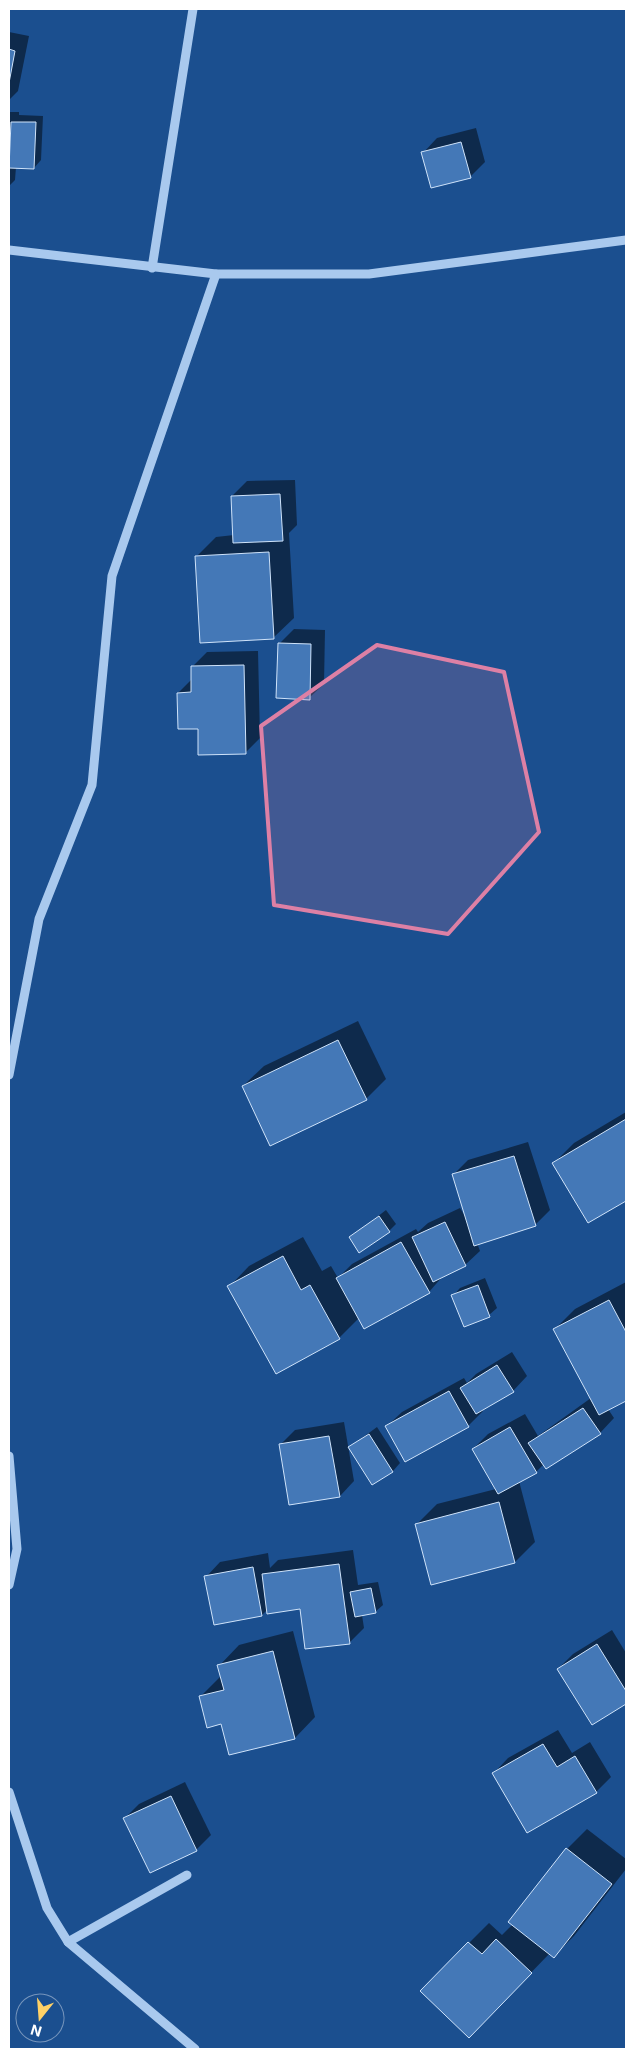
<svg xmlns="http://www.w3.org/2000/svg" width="635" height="2058" viewBox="0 0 635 2058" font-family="Inter,sans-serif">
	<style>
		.shadow { fill: #0007 }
		.building { fill: #4478b7; stroke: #cfe3fa }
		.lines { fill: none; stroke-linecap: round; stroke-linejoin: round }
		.minor { stroke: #a9c9ee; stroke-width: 9 }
		.marked { fill: #dd80a5; fill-opacity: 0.2; stroke: #dd80a5; stroke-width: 4; stroke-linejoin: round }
	</style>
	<rect width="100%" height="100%" fill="#1b4f8f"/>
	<!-- shadow -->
	<g class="shadow">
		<path d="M9,32L29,36L18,91L9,100Z"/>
		<path d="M9,112H19V115L43,116L41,160L34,168L16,167L15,180L9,186Z"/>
		<path d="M476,128L485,162L470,177L423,153L437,138Z"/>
		<path d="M295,480L297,525L289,533L294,618L273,638L196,557L216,537L234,535L232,496L247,481Z"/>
		<path d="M294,629L325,630L324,684L309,698L279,644Z"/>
		<path d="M258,651L260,738L245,753L199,727L178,693L192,679V667L207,652Z"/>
		<path d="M358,1021L386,1079L366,1099L243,1086L264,1066Z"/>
		<path d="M626,1112V1199L589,1221L554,1163L574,1143Z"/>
		<path d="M528,1142L550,1210L535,1225L477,1243L480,1251L465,1265L443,1276L429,1292L359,1318L339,1338L276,1372L229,1287L249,1266L303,1237L322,1271L331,1266L338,1278L352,1264L416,1229L418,1232L428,1223L460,1208L466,1218L453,1175L468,1160Z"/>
		<path d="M386,1210L396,1224L389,1231L350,1238Z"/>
		<path d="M485,1278L497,1308L489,1315L453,1296L460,1288Z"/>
		<path d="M626,1282V1400L608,1409L614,1418L600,1433L544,1464L536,1472L519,1481L535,1542L515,1562L417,1524L437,1504L496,1489L473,1449L488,1434L525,1414L538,1436L591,1398L555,1329L575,1309Z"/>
		<path d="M512,1352L527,1376L513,1391L482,1409L483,1411L468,1426H387L402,1412L464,1378L467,1383L476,1374Z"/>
		<path d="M344,1422L354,1481L340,1496L280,1445L295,1430Z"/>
		<path d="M377,1427L400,1463L393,1471L372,1483L350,1447Z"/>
		<path d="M353,1550L358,1585L378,1582L383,1605L375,1612L362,1615L364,1628L349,1643L302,1608L268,1609L262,1615L215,1623L206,1577L220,1562L268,1553L270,1568L278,1560Z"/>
		<path d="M612,1630L626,1653V1703L592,1724L558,1669L573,1654Z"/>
		<path d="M293,1631L315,1717L295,1738L222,1723L200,1697L221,1676L219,1666L239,1645Z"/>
		<path d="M558,1730L572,1753L590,1742L611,1777L596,1792L528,1832L494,1773L508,1758Z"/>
		<path d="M185,1782L211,1835L196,1850L125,1818L139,1804Z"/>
		<path d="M587,1829L626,1859V1869L574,1936L554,1956L550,1953L489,2016L469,1943L489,1923L502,1935L513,1924L567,1849Z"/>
	</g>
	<!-- building -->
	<g class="building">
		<path d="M9,49L15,51L9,83Z"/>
		<path d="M11,122H36L34,169L9,168Z"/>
		<path d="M461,142L471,178L431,188L421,152Z"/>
		<path d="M280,494L283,541L233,543L231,496Z"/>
		<path d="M269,552L274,639L200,643L195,556Z"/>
		<path d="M278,643L311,644L310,700L276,698Z"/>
		<path d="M244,665L246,754L198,755V729H178L177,693L191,692V666Z"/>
		<path d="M338,1040L367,1100L270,1146L242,1086Z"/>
		<path d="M626,1119V1201L588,1223L552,1163Z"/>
		<path d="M514,1156L536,1226L474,1246L452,1174Z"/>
		<path d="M379,1216L390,1232L359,1253L349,1237Z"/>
		<path d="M445,1222L466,1266L433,1282L412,1237Z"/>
		<path d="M401,1242L430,1293L364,1329L336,1278Z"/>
		<path d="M283,1256L301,1290L310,1285L340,1339L276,1374L227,1286Z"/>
		<path d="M478,1285L490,1317L464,1327L451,1295Z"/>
		<path d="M609,1300L626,1332V1401L599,1415L553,1329Z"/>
		<path d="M497,1365L514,1392L476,1414L460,1388Z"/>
		<path d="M449,1391L469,1427L405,1462L385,1426Z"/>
		<path d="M583,1408L601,1434L546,1469L528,1443Z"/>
		<path d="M510,1427L537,1473L498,1494L472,1449Z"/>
		<path d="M369,1434L393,1472L372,1485L348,1447Z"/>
		<path d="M329,1436L340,1497L289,1505L279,1444Z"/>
		<path d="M499,1502L515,1563L431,1585L415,1524Z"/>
		<path d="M339,1564L350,1644L305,1649L300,1609L267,1614L262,1574Z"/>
		<path d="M253,1567L262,1616L214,1625L204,1576Z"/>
		<path d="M371,1588L376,1613L355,1617L350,1592Z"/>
		<path d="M597,1644L626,1691V1704L592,1725L557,1669Z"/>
		<path d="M273,1651L295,1739L229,1755L221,1724L207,1728L199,1696L224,1690L217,1665Z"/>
		<path d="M543,1744L557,1767L575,1756L597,1793L527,1833L492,1773Z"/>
		<path d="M171,1796L197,1851L150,1873L123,1818Z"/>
		<path d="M566,1848L612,1884L554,1958L508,1922Z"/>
		<path d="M496,1939L532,1973L469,2038L420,1991L468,1942L482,1954Z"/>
	</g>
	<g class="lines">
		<!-- minor -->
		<g class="minor">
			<path d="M9,250L216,274H369L626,240"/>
			<path d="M152,268L193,9"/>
			<path d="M9,1075L39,919L92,785L112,576L216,274"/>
			<path d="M9,1456L17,1549L9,1585"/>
			<path d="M9,1792L47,1908L68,1942L195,2049"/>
			<path d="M68,1942L187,1875"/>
		</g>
	</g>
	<!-- marked area -->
	<path class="marked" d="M377,645L504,672L539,832L448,934L274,905L261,726Z"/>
	<!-- border -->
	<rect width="635" height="2058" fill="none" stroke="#ffffff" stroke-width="20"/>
	<!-- north arrow -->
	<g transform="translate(40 2018) rotate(197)"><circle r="24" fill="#1b4f8f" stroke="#7695bc"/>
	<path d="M0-4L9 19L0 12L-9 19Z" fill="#ffd166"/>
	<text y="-8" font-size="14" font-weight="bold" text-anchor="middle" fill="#ffffff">N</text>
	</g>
</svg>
